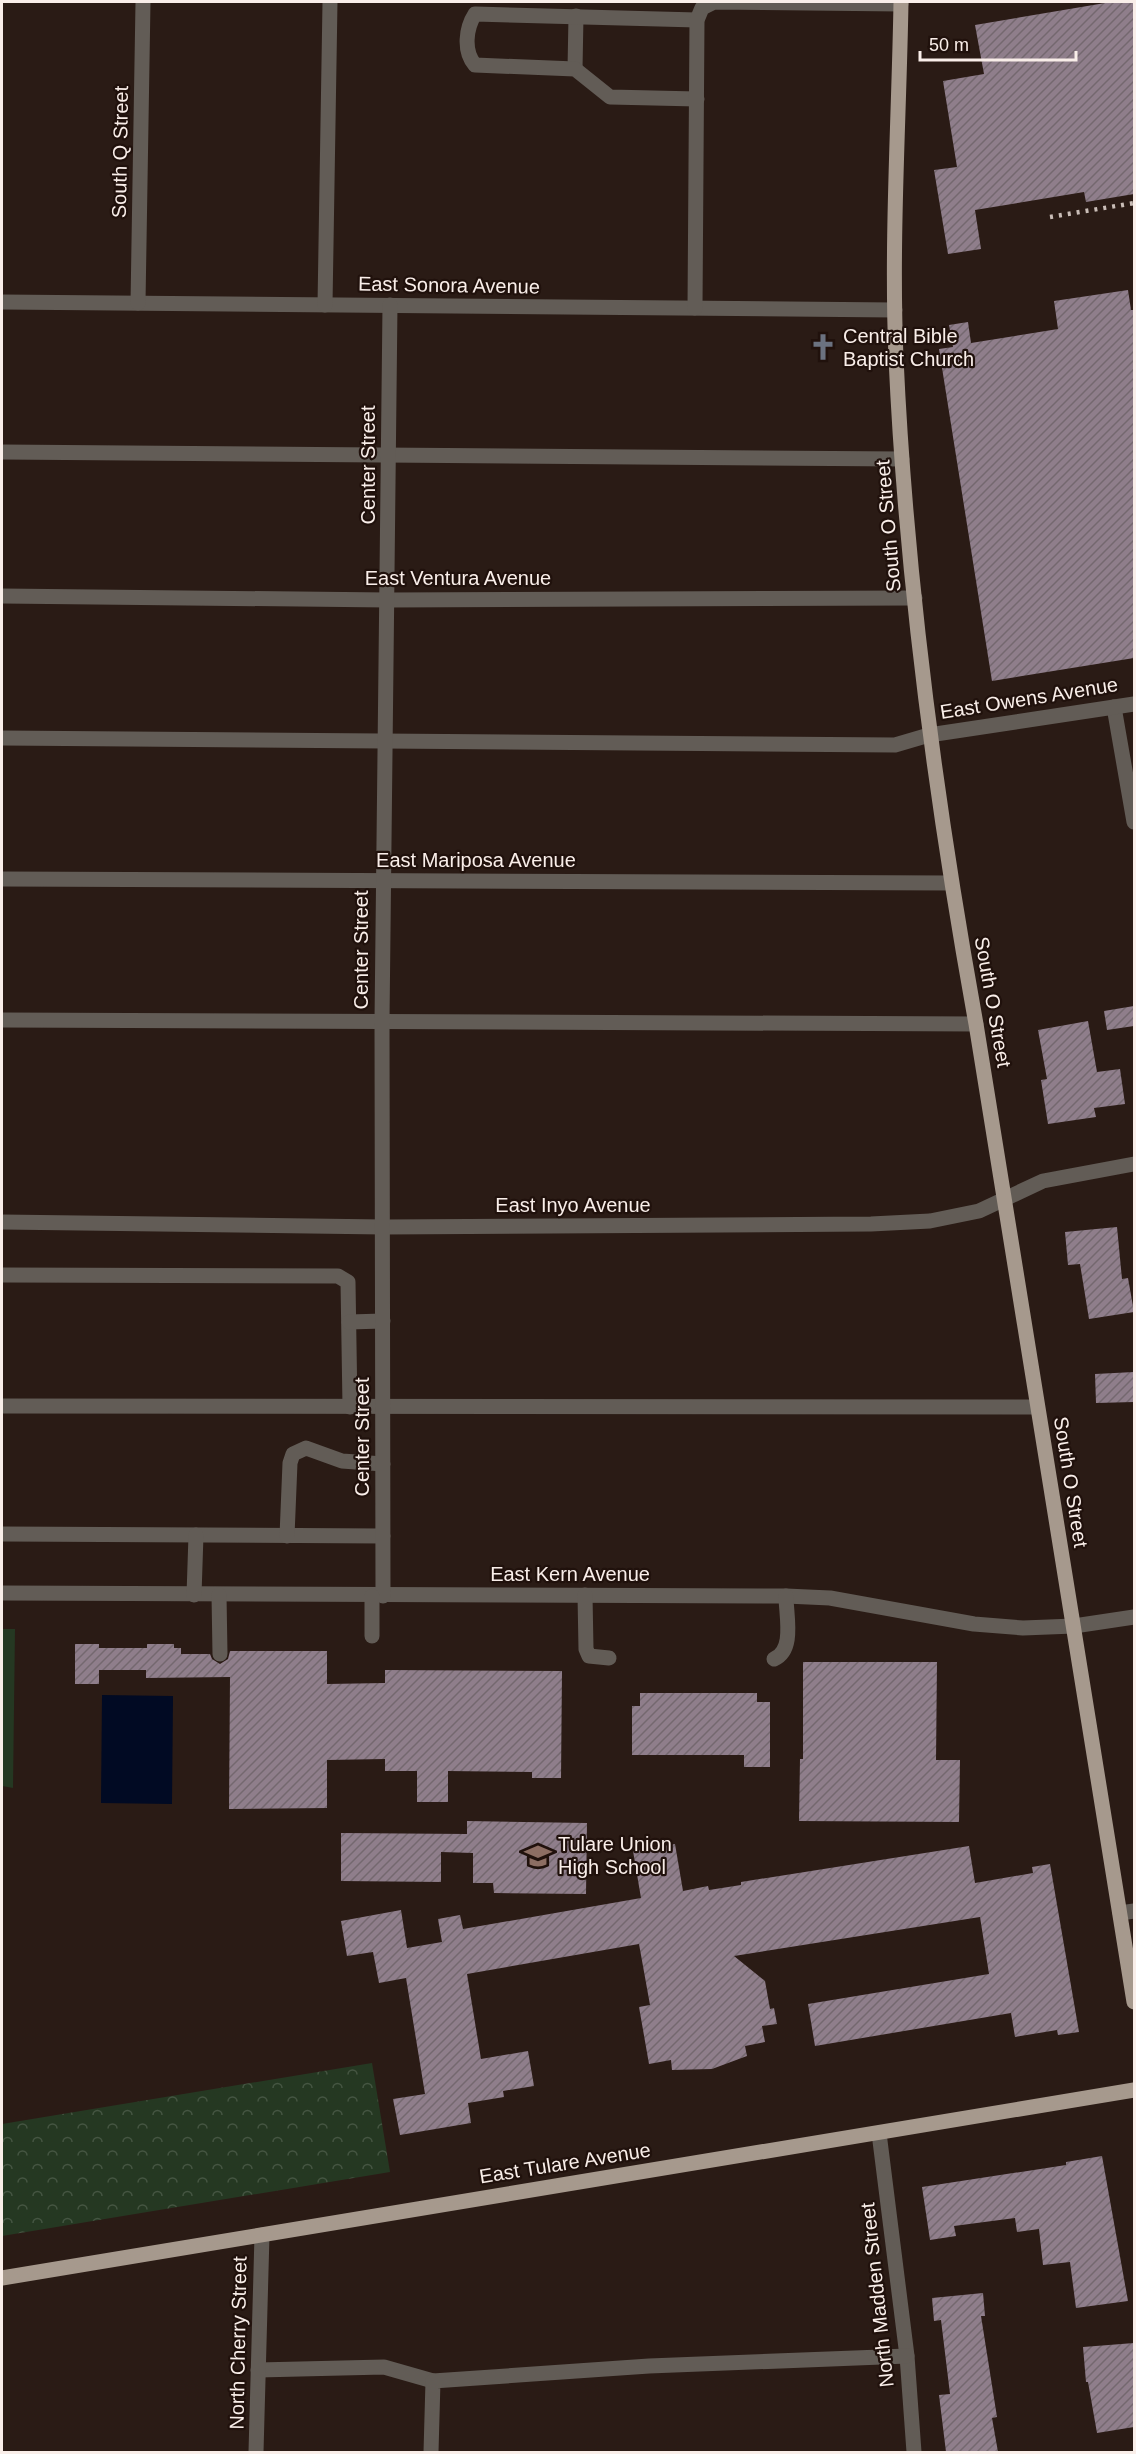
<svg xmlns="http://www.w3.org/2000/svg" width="1136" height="2454" viewBox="0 0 1136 2454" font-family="Arial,sans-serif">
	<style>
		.green { fill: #253822 }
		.park { fill: url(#park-crowns) }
		.water { fill: #010a23 }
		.building { fill: url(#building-hatch) }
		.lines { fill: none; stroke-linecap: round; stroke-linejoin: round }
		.minor { stroke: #625c56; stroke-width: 15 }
		.major { stroke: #a6998d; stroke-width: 15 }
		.rail { stroke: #c9bdb7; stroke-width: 4.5; stroke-dasharray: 3 6; stroke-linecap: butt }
		.labels { text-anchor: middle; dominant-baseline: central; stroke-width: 4.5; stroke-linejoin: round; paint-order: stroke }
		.street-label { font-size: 20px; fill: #f9eee9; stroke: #20110c }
		.poi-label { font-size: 20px; fill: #f9eee9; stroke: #20110c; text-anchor: start }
	</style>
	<defs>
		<pattern id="park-crowns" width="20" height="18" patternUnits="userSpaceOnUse" patternTransform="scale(1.5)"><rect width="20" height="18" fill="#253822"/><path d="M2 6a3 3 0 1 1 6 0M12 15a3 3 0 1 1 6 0" fill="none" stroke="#455542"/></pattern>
		<pattern id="building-hatch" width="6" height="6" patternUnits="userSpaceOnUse" patternTransform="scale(1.5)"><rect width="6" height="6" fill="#8f7e8b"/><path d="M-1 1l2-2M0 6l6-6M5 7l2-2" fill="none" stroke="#74686f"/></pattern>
	</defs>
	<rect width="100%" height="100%" fill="#2a1b15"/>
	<!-- green -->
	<path class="green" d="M2,1629H15L13,1788L2,1786Z"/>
	<!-- park -->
	<path class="park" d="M372,2063L390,2172L2,2236V2124Z"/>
	<!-- water -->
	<path class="water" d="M102,1695L173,1696L172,1804L101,1803Z"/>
	<!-- building -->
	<g class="building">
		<path d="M1111,2H1134V194L1086,202L1084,192L975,210L981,249L948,254L934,170L957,167L943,81L984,74L975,25Z"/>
		<path d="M1128,290L1131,310H1134V658L992,681L939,349L953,347L949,325L968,322L971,343L1058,329L1054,301Z"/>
		<path d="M1134,1006V1026L1107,1030L1104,1011Z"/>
		<path d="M1088,1021L1097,1072L1120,1069L1125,1104L1094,1108L1096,1117L1048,1124L1041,1080L1047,1079L1038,1030Z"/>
		<path d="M1117,1227L1122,1279L1128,1278L1134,1312L1089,1319L1080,1264L1068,1265L1065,1232Z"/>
		<path d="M1134,1372V1402L1096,1403L1095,1374Z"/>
		<path d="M75,1644H99V1648H147V1644H174V1648H181V1654H210L212,1659L220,1664L228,1659L230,1651H327V1684L385,1683V1670L562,1671L561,1778H532V1772L448,1771V1802H417V1771H385V1759L327,1760V1808L229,1809L230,1677L146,1678V1670H99V1684H75Z"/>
		<path d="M803,1662H937L936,1760H960L959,1822L799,1821L800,1759H803Z"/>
		<path d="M640,1693H757V1702H770V1767H744V1755H632V1706H640Z"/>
		<path d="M467,1821L587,1823L586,1894L494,1893L493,1883H473V1853L441,1852V1882L341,1881V1833L467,1834Z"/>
		<path d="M675,1844L683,1891L708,1886L709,1890L741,1885V1882L969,1846L975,1883L1033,1873L1032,1867L1050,1864L1079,2032L1058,2035L1057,2030L1015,2037L1011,2013L815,2046L808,2004L989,1974L980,1917L734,1956L765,1981L770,2009L774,2008L777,2024L762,2026L765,2042L745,2046L747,2056L712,2069L672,2070L671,2060L649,2064L639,2007L650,2005L639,1944L467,1974L481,2059L528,2051L534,2086L503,2091L504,2097L468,2103L471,2123L400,2135L393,2099L425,2094L406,1978L379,1983L373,1952L347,1956L341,1921L401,1910L407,1948L442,1942L438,1919L460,1915L463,1929L641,1898L633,1851Z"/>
		<path d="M1102,2156L1128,2301L1076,2308L1070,2262L1043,2265L1039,2229L1017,2232L1015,2218L954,2226L956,2236L930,2240L922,2187L1066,2165V2162Z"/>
		<path d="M983,2293L985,2316H981L997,2417L992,2418L998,2452H946L939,2395L950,2394L941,2320L934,2321L932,2298Z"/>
		<path d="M1134,2343V2427L1097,2433L1088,2382H1086L1083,2347Z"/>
	</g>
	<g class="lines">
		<!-- minor -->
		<g class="minor">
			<path d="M575,69L576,16"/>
			<path d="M697,99L610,97L575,69L475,65C463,51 466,28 475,14L697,20"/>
			<path d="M2,302L895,310"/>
			<path d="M138,303L143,2"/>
			<path d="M325,305L330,2"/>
			<path d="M695,308L697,20L702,8L714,2L901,4"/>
			<path d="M2,452L902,459"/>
			<path d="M2,596L388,600L915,598"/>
			<path d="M1114,707L1134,822"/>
			<path d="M2,738L895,745L929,735L1134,704"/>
			<path d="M2,879L951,883"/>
			<path d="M2,1020L976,1024"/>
			<path d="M2,1222L384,1227L871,1224L930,1221L979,1211L1043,1181L1134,1164"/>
			<path d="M2,1275L338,1276L348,1282L350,1407"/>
			<path d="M349,1322L383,1321"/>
			<path d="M2,1406L1037,1407"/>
			<path d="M2,1534L383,1536"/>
			<path d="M287,1536L290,1463L293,1454L306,1448L342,1461L383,1464"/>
			<path d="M2,1593L786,1596L830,1598L974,1624L1023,1628L1074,1626L1134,1617"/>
			<path d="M194,1595L196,1535"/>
			<path d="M219,1595L220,1654"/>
			<path d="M585,1595L586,1649L589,1656L609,1658"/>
			<path d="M383,1596L382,1021L390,305"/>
			<path d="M372,1636V1596"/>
			<path d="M774,1659C795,1650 786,1616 786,1596"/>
			<path d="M1120,1913L1134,1911"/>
			<path d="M879,2133L907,2356L914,2452"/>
			<path d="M258,2370L384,2367L433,2381"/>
			<path d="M256,2452L262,2235"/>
			<path d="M431,2452L433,2381L649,2366L907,2356"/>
		</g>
		<!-- major -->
		<g class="major">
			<path d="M901,2C899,120 891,240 896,358C906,581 936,803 976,1024L1134,2002"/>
			<path d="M2,2278L1134,2090"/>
		</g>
		<!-- rail -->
		<path class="rail" d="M1050,217L1134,203"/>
	</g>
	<!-- icons -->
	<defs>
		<symbol id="church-bare" viewBox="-9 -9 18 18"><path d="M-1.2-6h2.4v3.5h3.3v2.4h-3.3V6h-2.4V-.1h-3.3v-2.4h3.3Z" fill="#6b7280" stroke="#20110c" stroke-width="2.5" paint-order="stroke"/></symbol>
		<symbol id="school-bare" viewBox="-9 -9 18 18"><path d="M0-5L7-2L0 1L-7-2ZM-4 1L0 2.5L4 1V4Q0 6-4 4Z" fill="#8d6e63" stroke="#20110c" stroke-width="2.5" paint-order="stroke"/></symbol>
	</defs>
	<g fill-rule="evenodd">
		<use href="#church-bare" x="804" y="328" width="38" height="38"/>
		<use href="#school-bare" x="519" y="1837" width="38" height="38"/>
	</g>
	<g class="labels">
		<!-- street labels -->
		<g class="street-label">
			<text transform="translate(120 152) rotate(-89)">South Q Street</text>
			<text transform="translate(449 285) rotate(1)">East Sonora Avenue</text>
			<text transform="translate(368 465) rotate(-90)">Center Street</text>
			<text transform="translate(888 526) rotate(-95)">South O Street</text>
			<text x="458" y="578">East Ventura Avenue</text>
			<text transform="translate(1029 698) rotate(-9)">East Owens Avenue</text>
			<text x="476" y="860">East Mariposa Avenue</text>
			<text transform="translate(361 950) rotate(-90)">Center Street</text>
			<text transform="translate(993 1002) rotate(80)">South O Street</text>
			<text x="573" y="1205">East Inyo Avenue</text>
			<text transform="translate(362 1437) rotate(-90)">Center Street</text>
			<text transform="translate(1071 1482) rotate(81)">South O Street</text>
			<text x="570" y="1574">East Kern Avenue</text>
			<text transform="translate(565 2163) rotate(-9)">East Tulare Avenue</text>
			<text transform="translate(877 2295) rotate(-96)">North Madden Street</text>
			<text transform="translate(238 2343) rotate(-89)">North Cherry Street</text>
		</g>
		<!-- poi labels -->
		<g class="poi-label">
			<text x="843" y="336">Central Bible<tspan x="843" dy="23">Baptist Church</tspan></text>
			<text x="558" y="1844">Tulare Union<tspan x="558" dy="23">High School</tspan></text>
		</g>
	</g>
	<!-- border -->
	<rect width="1136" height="2454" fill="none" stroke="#f9eee9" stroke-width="6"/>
	<!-- scale -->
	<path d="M920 51v9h156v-9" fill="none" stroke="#f9eee9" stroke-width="3"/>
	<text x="929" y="51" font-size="18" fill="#f9eee9" stroke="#20110c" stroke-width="4.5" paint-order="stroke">50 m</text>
</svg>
